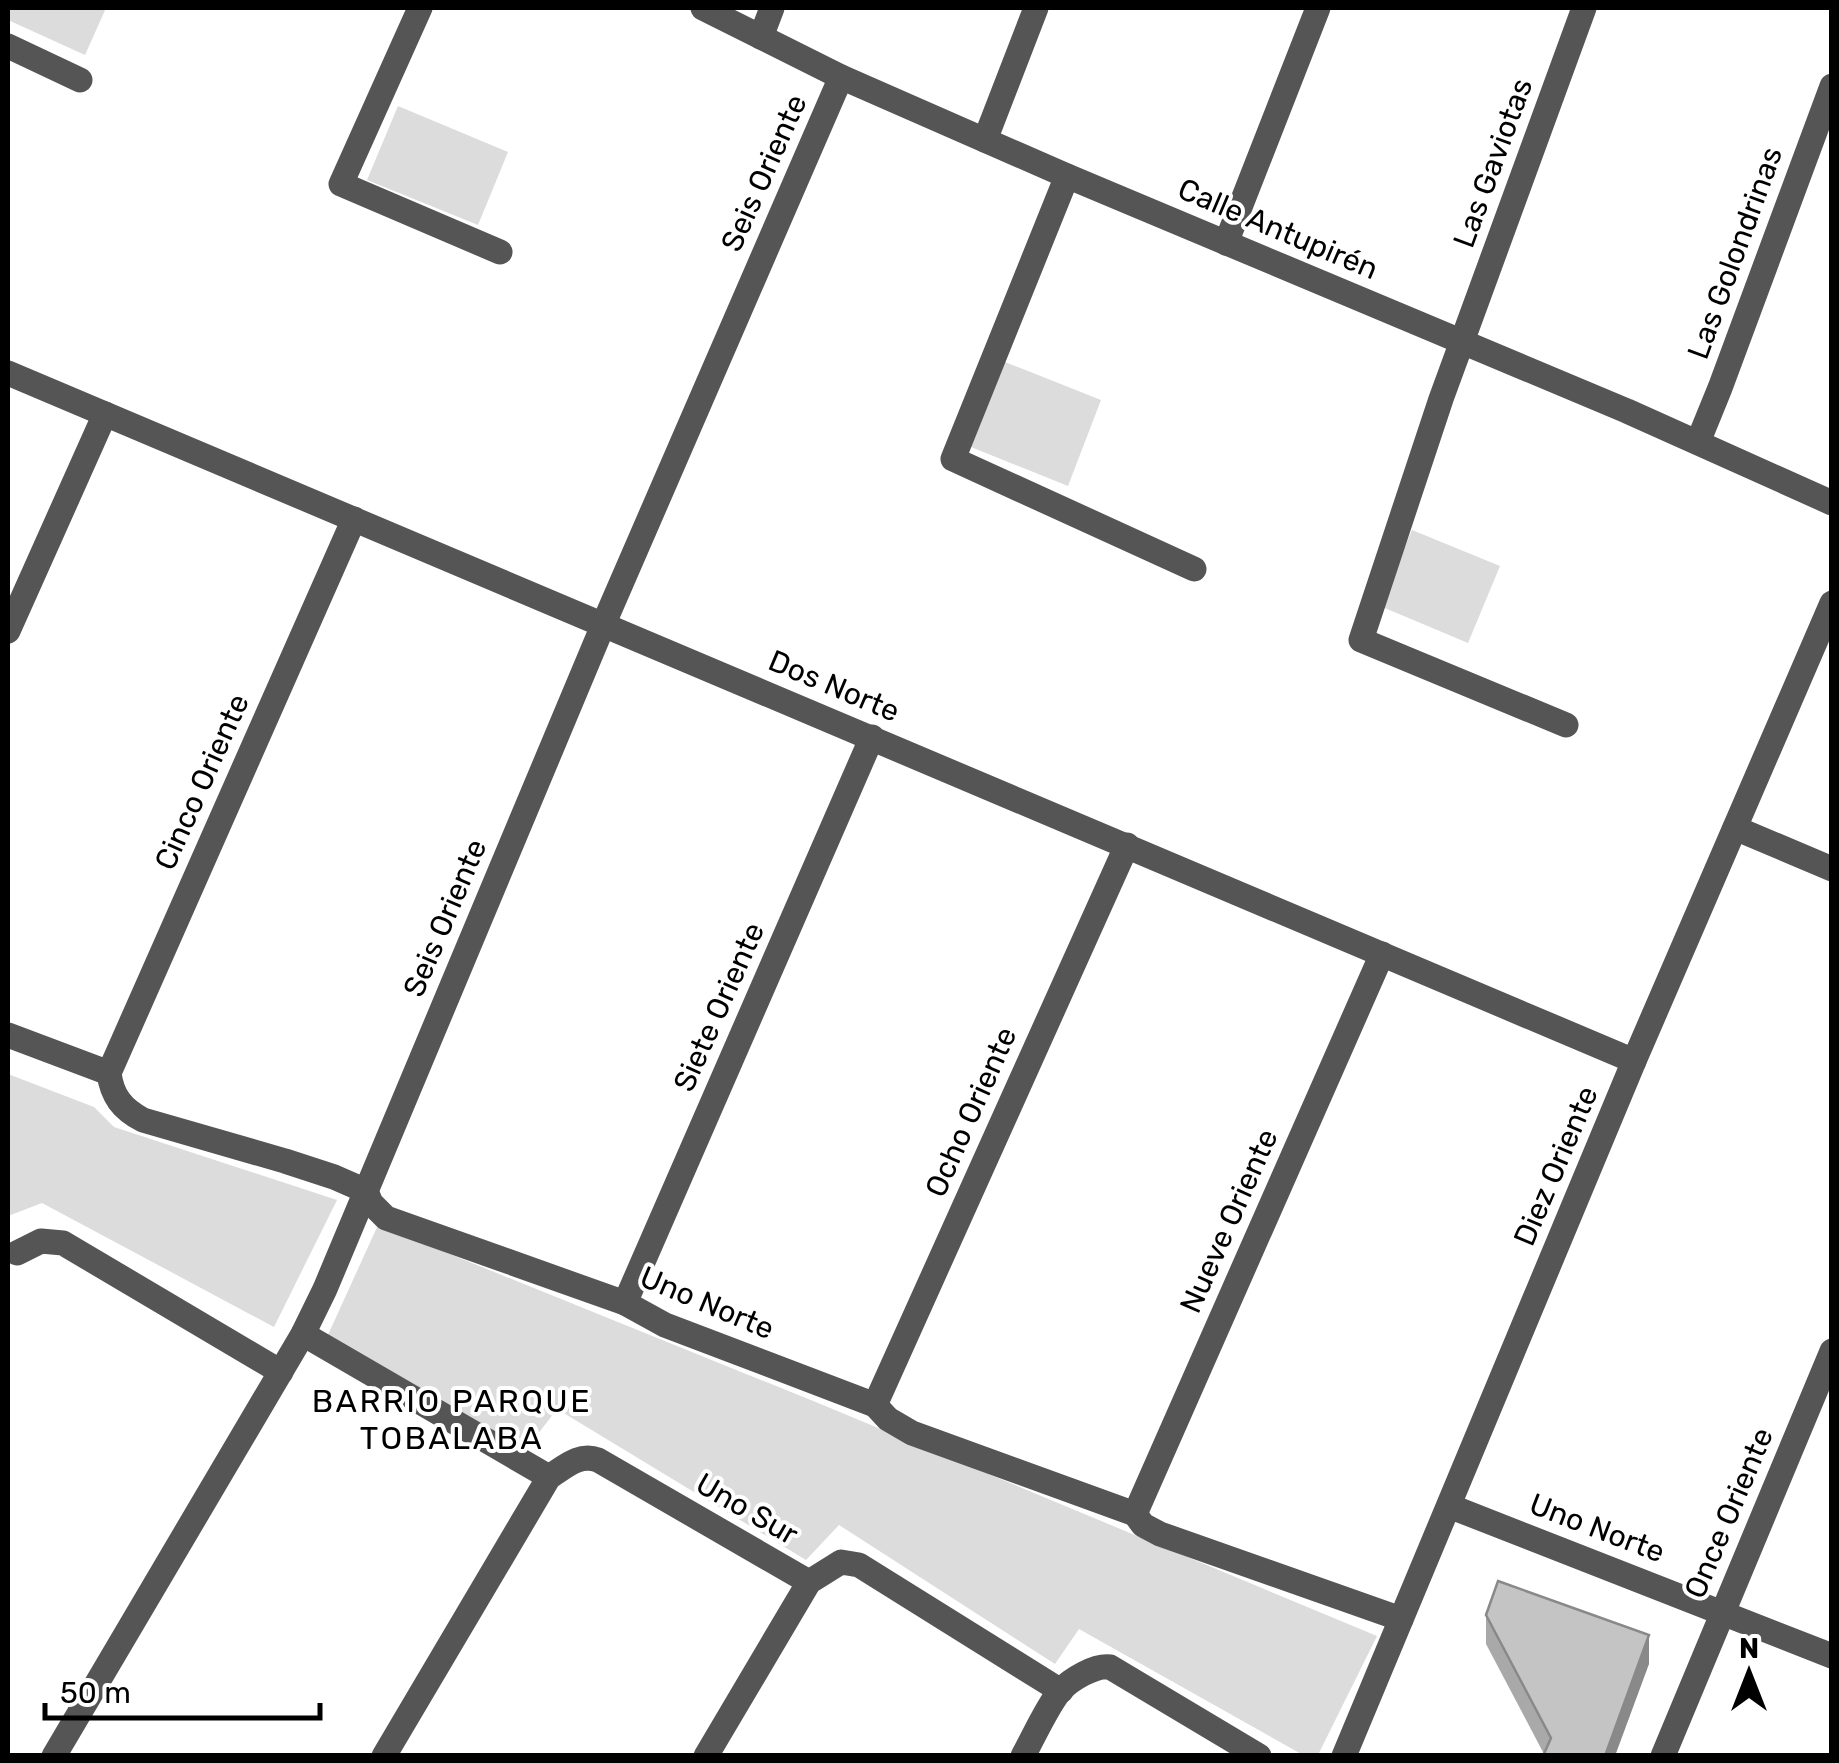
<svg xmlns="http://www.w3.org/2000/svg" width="1839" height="1763" viewBox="0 0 1839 1763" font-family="Rubik,sans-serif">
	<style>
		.green { fill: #dcdcdc }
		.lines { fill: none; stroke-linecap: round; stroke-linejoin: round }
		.minor { stroke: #555; stroke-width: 25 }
		.wall { fill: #a9a9a9 }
		.shaded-wall { fill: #898989 }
		.building { fill: #c4c4c4; stroke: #898989; stroke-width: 2.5 }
		.labels { text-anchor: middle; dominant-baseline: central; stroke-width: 8; stroke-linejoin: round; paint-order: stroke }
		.street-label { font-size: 30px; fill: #000; stroke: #fff }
		.neighbourhood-label { font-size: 32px; letter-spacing: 2.5px; fill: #000; stroke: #fff }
	</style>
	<rect width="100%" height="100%" fill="#fff"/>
	<!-- green -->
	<g class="green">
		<path d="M8,8H106L85,55L8,20Z"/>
		<path d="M398,106L508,152L478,225L367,180Z"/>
		<path d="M1005,362L1101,400L1068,486L971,447Z"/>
		<path d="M1412,530L1500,566L1468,643L1380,606Z"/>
		<path d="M8,1074L94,1107L114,1127L337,1200L274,1327L42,1203L8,1216Z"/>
		<path d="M378,1225L823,1405L1377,1636L1318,1755H1303L1079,1629L1055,1664L839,1525L806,1560L557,1409L525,1451L327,1337Z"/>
	</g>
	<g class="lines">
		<!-- minor -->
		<g class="minor">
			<path d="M420,8L341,184L500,252"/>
			<path d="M703,8L841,77L1067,176L1627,411L1832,503"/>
			<path d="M761,37L772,8"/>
			<path d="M8,46L80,80"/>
			<path d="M985,140L1036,8"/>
			<path d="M1067,176L953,459L1194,569"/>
			<path d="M1226,243L1318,8"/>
			<path d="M8,373L1634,1061"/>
			<path d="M1698,442L1720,388L1832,86"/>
			<path d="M8,631L105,414"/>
			<path d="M1566,725L1361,640L1441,399L1584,8"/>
			<path d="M1735,828L1832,869"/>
			<path d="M8,1035L109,1073"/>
			<path d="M109,1073C112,1096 122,1109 143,1120L285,1161L334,1177L366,1191L371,1203L386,1218L625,1303L665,1325L875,1405L888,1419L912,1433L1135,1514L1143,1525L1160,1534L1401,1619"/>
			<path d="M109,1073L354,519"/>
			<path d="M17,1253L41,1241L63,1243L281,1372"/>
			<path d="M625,1303L872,737"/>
			<path d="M303,1334L549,1477"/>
			<path d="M875,1405L1127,845"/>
			<path d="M1449,1506L1832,1656"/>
			<path d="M1135,1514L1382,954"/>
			<path d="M54,1756L303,1334L325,1289L604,623L841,77"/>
			<path d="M384,1756L549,1477C565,1467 579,1453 598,1460L809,1582"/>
			<path d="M706,1756L809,1582L841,1562L859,1565L1061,1691"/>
			<path d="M1023,1756C1033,1738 1048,1705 1060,1691C1071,1679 1095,1665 1110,1667L1259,1756"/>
			<path d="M1344,1756L1634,1061L1832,603"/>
			<path d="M1663,1756L1832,1351"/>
		</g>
	</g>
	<!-- wall -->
	<path class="wall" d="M1486,1615L1649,1664L1544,1754L1486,1644Z"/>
	<!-- shaded-wall -->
	<path class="shaded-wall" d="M1649,1635V1664L1615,1756H1605Z"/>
	<!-- building -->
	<path class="building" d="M1498,1581L1649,1635L1605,1756H1543L1551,1738L1486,1615Z"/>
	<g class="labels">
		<!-- street labels -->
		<g class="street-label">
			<text transform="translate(1493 163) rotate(-70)">Las Gaviotas</text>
			<text transform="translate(764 173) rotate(-66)">Seis Oriente</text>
			<text transform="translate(1278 229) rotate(23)">Calle Antupirén</text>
			<text transform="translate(1735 253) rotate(-70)">Las Golondrinas</text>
			<text transform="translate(834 686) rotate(23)">Dos Norte</text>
			<text transform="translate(202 782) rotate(-66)">Cinco Oriente</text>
			<text transform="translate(445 918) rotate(-67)">Seis Oriente</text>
			<text transform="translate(719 1007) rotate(-66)">Siete Oriente</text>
			<text transform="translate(971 1112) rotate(-66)">Ocho Oriente</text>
			<text transform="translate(1556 1166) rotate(-67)">Diez Oriente</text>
			<text transform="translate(1229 1221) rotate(-66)">Nueve Oriente</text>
			<text transform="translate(707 1303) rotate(23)">Uno Norte</text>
			<text transform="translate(747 1509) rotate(30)">Uno Sur</text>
			<text transform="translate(1729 1513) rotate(-67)">Once Oriente</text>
			<text transform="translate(1597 1528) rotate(21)">Uno Norte</text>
		</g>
		<!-- neighbourhood labels -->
		<g class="neighbourhood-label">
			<text x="452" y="1401">BARRIO PARQUE<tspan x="452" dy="37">TOBALABA</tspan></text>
		</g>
	</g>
	<!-- border -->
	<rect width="1839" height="1763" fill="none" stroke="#000000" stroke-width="20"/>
	<!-- north arrow -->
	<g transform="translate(1749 1673)" stroke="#ffffff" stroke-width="8" paint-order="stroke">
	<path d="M0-8L18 38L0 25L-18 38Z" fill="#000000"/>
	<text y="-15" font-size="28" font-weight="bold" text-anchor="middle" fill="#000000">N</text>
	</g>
	<!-- scale -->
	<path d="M45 1703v15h275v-15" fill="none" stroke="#000000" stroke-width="5"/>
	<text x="60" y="1703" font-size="30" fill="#000000" stroke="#ffffff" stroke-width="8" paint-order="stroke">50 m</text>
</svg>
